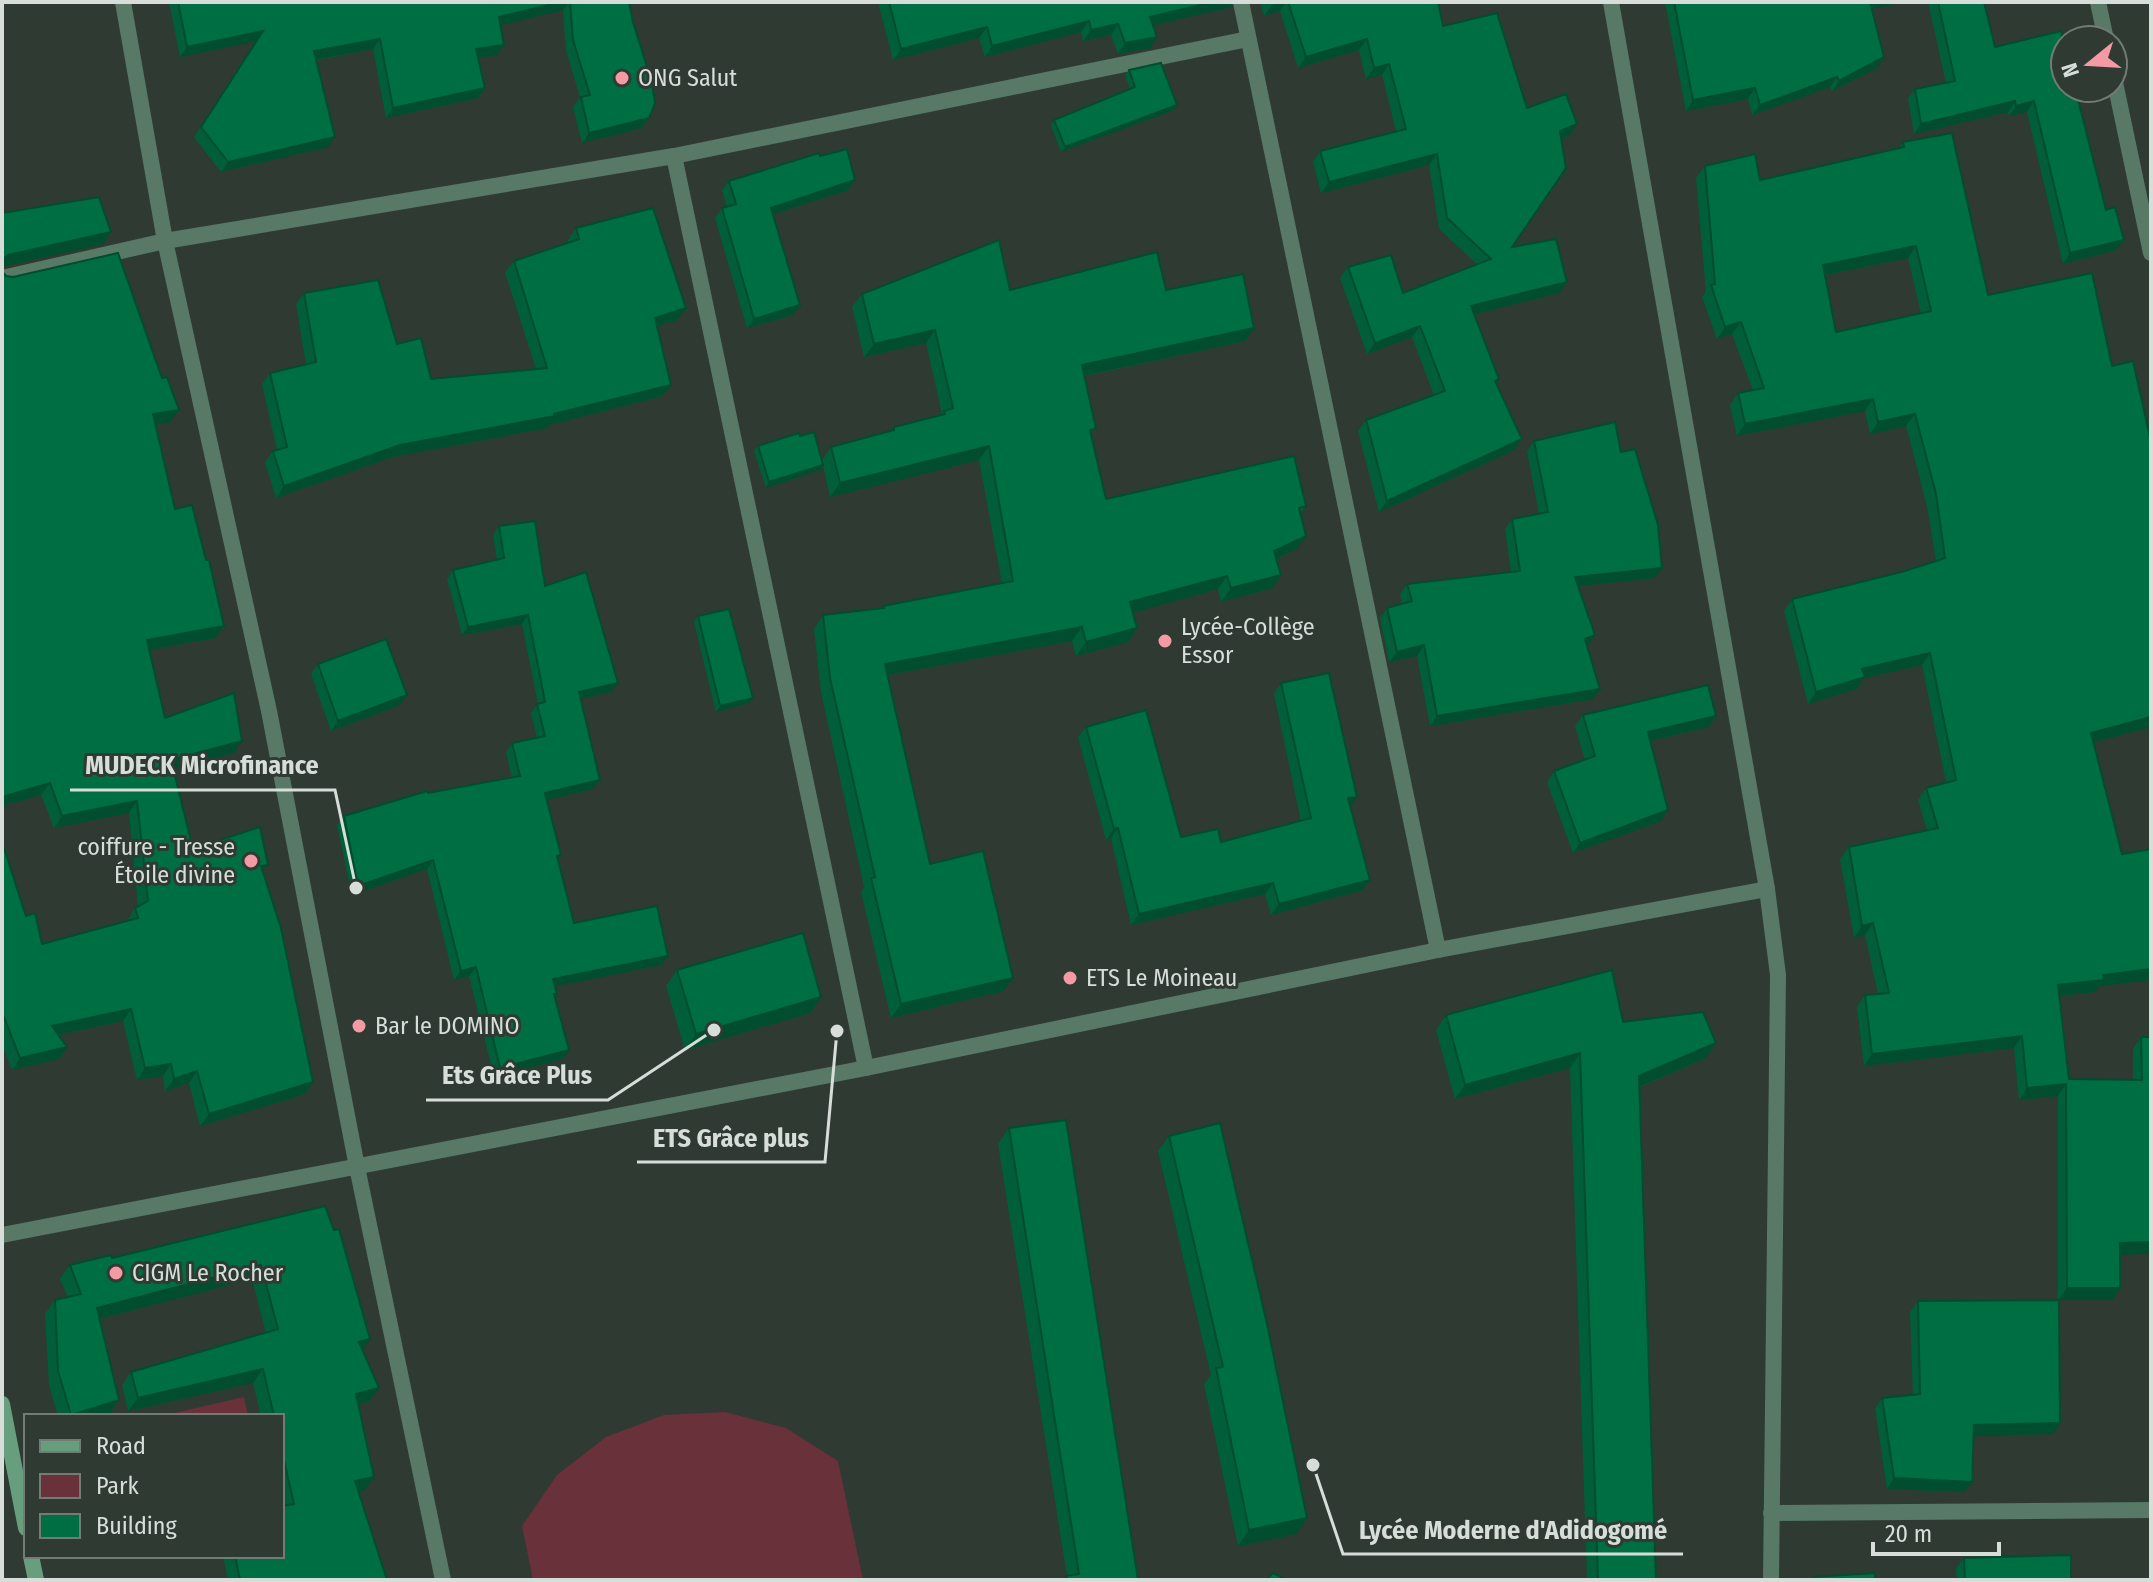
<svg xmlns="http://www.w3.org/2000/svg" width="2153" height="1582" viewBox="0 0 2153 1582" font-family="'Fira Sans Condensed',sans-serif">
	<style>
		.green { fill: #693139 }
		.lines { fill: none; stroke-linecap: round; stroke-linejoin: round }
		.street { stroke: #577965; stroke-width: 16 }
		.secondary { stroke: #679e7e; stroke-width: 16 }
		.wall { fill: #005f3a; fill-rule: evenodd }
		.shaded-wall { fill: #004d2f }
		.building { fill: #006e43; stroke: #004d2f; stroke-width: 2; fill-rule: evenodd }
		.poi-dot { fill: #f49aa5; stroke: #2f3a33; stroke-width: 3 }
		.labels { text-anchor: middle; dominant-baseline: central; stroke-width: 6; stroke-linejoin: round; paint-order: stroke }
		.poi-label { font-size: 24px; fill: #d7ded9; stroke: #2f3a33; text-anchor: start }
		.leader { fill: none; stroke: #d7ded9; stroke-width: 3 }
		.callout-dot { fill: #d7ded9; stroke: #2f3a33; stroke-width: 3 }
		.callout-label { font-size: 26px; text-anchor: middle; font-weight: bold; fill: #d7ded9; stroke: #2f3a33; stroke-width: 6; stroke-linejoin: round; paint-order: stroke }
	</style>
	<rect width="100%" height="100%" fill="#2f3a33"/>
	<!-- green -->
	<g class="green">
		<path d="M244,1397L248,1416H161Z"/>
		<path d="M725,1412L786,1428L838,1461L863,1580H533L522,1526L557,1475L606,1437L664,1415Z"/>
	</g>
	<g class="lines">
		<!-- street -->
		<g class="street">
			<path d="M123,2L165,241L269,711L357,1167L443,1580"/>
			<path d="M1241,2L1438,950"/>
			<path d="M1611,2L1767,889L1778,975L1771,1580"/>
			<path d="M2098,2L2106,40"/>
			<path d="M2113,73L2151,253"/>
			<path d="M674,156L866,1068"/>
			<path d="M2,278L165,241L674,156L1248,39"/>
			<path d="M2,1235L866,1068L1438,950L1767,889"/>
			<path d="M1771,1513L2151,1510"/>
		</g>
		<!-- secondary -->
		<g class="secondary">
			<path d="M2,1404L26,1528"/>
			<path d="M31,1556L36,1580"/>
		</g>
	</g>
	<!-- wall -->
	<g class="wall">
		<path d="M169,2H629L649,118L642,128L582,143L573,107L580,97L566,50L563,10L500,25L497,55L478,58L485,88L478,98L386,118L373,49L317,60L328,147L221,172L194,137L256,41L180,57Z"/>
		<path d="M878,2H1234L1231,7L1153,25L1150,48L1118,54L1111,35L1083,41L1081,32L985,57L979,38L893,60Z"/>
		<path d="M1260,2H1438L1443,26L1527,108L1570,135L1561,139L1512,247L1567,282L1559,293L1474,314L1496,383L1522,439L1514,450L1379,512L1358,431L1366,420L1434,395L1412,337L1367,354L1340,278L1348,267L1403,293L1477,264L1439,229L1429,165L1321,193L1313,162L1320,151L1396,131L1382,75L1366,79L1359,50L1298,68L1280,11L1264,16Z"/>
		<path d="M1665,2H1903L1872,9L1877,68L1832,91L1830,87L1752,115L1748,99L1686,111Z"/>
		<path d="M1928,2H1984L1995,47L2061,31L2116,250L2063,264L2027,112L2009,116L2008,112L1914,134L1908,99L1915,89L1946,83Z"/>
		<path d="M1129,70L1174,110L1061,152L1051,125L1054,120L1130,89L1125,75Z"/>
		<path d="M1903,142L1988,295L2112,366L2151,442V727L2094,742L2122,854L2151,849V980L2099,986L2095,992L2059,996L2069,1079L2133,1080V1049L2141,1037H2151L2120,1254V1288L2112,1300H2058V1096L2019,1100L2014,1048L1864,1066L1857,1007L1865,995L1878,994L1865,935L1854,938L1840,859L1849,847L1927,831L1918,800L1926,788L1946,782L1922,665L1864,678L1856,689L1808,704L1784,611L1792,599L1905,571L1936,561L1927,506L1906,426L1870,434L1865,411L1737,436L1730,405L1738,393L1753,390L1732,334L1717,339L1702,297L1706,292L1696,178L1705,166L1760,180L1899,148ZM1908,258L1921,313L1836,332L1825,275Z"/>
		<path d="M820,156L855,180L848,190L773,214L793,315L747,328L715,218L722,208L727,207L722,190L729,181Z"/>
		<path d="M576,228L677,320L657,326L663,396L549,425L547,428L392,457L276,498L265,462L273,451L277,450L262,384L270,373L306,364L296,304L304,293L397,344L431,379L536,369L505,272L514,261L568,243V240Z"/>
		<path d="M2,271L170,422L156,424L175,509L206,560L224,626L215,638L149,650L165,718L234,753L173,769L193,849L263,872L313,1082L305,1094L200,1126L189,1083L165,1091L163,1076L137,1080L123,1021L58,1035L67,1047L59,1059L12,1070L2,1044V842L26,916L42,944L127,921L135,908L138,906L129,813L54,828L41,795L2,806Z"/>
		<path d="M1010,290H1166L1254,328L1245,341L1085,376L1092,436L1106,499L1306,506L1300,514L1297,549L1276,559L1281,575L1272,588L1221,602L1218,589L1133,612L1137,628L1128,642L1076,656L1072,641L888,675L930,864L1003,991L891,1018L861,892L864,887L821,692L814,629L823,615L881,609L883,606L1002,583L979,460L830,497L823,465L820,470L766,488L754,451L758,446L800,436L822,460L831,447L891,431L894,427L940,415L942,414L926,343L864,357L852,307L862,294Z"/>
		<path d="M1534,441L1621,452L1655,578L1578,586L1588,645L1587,646L1593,699L1430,726L1417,656L1389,662L1380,618L1387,608L1402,604L1400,594L1407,584L1511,572L1505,529L1512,519L1539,514L1527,451Z"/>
		<path d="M499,526L545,586L611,692L580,699L593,789L547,800L558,860L574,923L661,965L555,986V997L569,1050L563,1059L494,1077L469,976L454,980L427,869L352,895L337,825L344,816L428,793L512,778L506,752L512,743L537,738L531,713L538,704L522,624L462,635L447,579L453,570L497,560L493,535Z"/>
		<path d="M698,616L749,703L716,712L694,622Z"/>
		<path d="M318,664L400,705L331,731L311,674Z"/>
		<path d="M1281,683L1350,806L1362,890L1271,915L1265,894L1131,925L1111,838L1106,840L1078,737L1086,727L1181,837L1221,842L1301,821L1274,694Z"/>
		<path d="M1583,715L1716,716L1708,727L1650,741L1661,821L1573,853L1547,782L1554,771L1585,760L1575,726Z"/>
		<path d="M677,970L821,997L810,1013L685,1050L666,986Z"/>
		<path d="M1446,1015L1623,1022L1706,1058L1640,1087L1656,1580H1587L1570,1068L1455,1099L1436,1030Z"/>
		<path d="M1009,1128L1138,1580H1063L1067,1576L998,1144Z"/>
		<path d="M1169,1136L1296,1534L1238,1546L1204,1384L1211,1375L1158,1151Z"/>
		<path d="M325,1206L362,1351L369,1401L358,1404L374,1477L364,1491L359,1492L387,1580H228L223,1556H282V1416H261L253,1383L128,1411L122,1385L131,1372L266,1333L252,1279L99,1319L119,1400L110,1413L101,1416H58L49,1385L45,1314L55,1300L68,1297L60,1279L70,1265L112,1258Z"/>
		<path d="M1918,1301L2060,1423L2053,1434L1974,1435L1965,1492L1887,1489L1875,1409L1882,1398L1913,1395L1910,1312Z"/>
		<path d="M1964,1558L2071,1580H1957L1956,1568Z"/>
	</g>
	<!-- shaded-wall -->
	<g class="shaded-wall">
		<path d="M561,2H569L563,10L492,27L499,17Z"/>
		<path d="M1213,2H1234L1231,7L1142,28L1150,17Z"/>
		<path d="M1282,2H1286L1280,11L1264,16L1272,5Z"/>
		<path d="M1869,2H1903L1863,11Z"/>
		<path d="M1089,21L1081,32L985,57L992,46Z"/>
		<path d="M1118,24L1111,35L1083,41L1091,30Z"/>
		<path d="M987,27L979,38L893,60L901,49Z"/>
		<path d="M263,31L256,41L180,57L187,47Z"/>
		<path d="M1157,37L1150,48L1118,54L1125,43Z"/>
		<path d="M380,39L373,49L307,61L314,51Z"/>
		<path d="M1367,39L1359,50L1298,68L1306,57Z"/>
		<path d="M504,45L497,55L469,59L476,49Z"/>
		<path d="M1884,57L1877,68L1832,91L1839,81Z"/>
		<path d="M1389,64L1382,75L1366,79L1374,68Z"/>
		<path d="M1837,77L1830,87L1752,115L1760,105Z"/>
		<path d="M485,88L478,98L386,118L393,108Z"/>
		<path d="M1755,88L1748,99L1686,111L1693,100Z"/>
		<path d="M2015,101L2008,112L1914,134L1921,124Z"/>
		<path d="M2034,101L2027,112L2009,116L2016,106Z"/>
		<path d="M1177,105L1174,110L1061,152L1065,147Z"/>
		<path d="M649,118L642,128L582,143L589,133Z"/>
		<path d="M1577,124L1570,135L1552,142L1560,131Z"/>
		<path d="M335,137L328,147L221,172L228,162Z"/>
		<path d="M1437,154L1429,165L1321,193L1329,182Z"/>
		<path d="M855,180L848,190L764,217L771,208Z"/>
		<path d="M111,232L103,244L2,267V260L8,255Z"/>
		<path d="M2124,240L2116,250L2063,264L2070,253Z"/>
		<path d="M1916,246L1908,258L1814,277L1823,265Z"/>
		<path d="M1567,282L1559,293L1463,317L1471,306Z"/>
		<path d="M800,305L793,315L747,328L754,319Z"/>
		<path d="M686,308L677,320L647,329L655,318Z"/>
		<path d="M1741,322L1732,334L1717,339L1725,327Z"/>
		<path d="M1420,326L1412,337L1367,354L1375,343Z"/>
		<path d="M1254,328L1245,341L1073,378L1082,365Z"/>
		<path d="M935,330L926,343L864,357L874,344Z"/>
		<path d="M671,385L663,396L549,425L547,428L392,457L276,498L284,486L400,445L554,414Z"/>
		<path d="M1873,399L1865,411L1737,436L1745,424Z"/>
		<path d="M179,410L170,422L145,426L153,414Z"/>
		<path d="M1915,414L1906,426L1870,434L1878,422Z"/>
		<path d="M1522,439L1514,450L1379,512L1387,501Z"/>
		<path d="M989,446L979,460L830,497L840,483Z"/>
		<path d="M823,465L820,470L766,488L769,482Z"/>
		<path d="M1306,536L1297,549L1264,564L1274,551Z"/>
		<path d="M1662,568L1655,578L1568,587L1575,577Z"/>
		<path d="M1281,575L1272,588L1221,602L1231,588Z"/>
		<path d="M1227,576L1218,589L1121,616L1130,602Z"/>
		<path d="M528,615L522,624L462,635L468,627Z"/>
		<path d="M224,626L215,638L138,652L147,640Z"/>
		<path d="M1082,627L1072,641L876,677L885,664Z"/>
		<path d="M1137,628L1128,642L1076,656L1086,642Z"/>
		<path d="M1595,635L1588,645L1578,649L1585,639Z"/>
		<path d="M1424,645L1417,656L1389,662L1397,652Z"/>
		<path d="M1930,653L1922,665L1864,678L1856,689L1808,704L1816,692L1862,669Z"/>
		<path d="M618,683L611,692L572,701L579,692Z"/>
		<path d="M1600,689L1593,699L1430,726L1437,716Z"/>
		<path d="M407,695L400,705L331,731L338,721Z"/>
		<path d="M753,698L749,703L716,712L720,706Z"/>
		<path d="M1716,716L1708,727L1640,743L1648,732Z"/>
		<path d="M2151,717V727L2083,745L2091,733Z"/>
		<path d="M242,741L234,753L162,772L171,760Z"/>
		<path d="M600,780L593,789L539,802L545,793Z"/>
		<path d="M50,783L41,795L2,806V797Z"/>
		<path d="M1357,797L1349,807L1348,798Z"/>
		<path d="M137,801L129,813L54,828L62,816Z"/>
		<path d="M1668,810L1661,821L1573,853L1580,843Z"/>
		<path d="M1118,828L1111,838L1106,840L1114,829Z"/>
		<path d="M433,860L427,869L352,895L358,886Z"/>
		<path d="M1370,880L1362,890L1271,915L1279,904Z"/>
		<path d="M1273,883L1265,894L1131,925L1139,914Z"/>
		<path d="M1873,923L1865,935L1854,938L1862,926Z"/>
		<path d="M668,956L661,965L547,988L553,979Z"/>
		<path d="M476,967L469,976L454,980L461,971Z"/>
		<path d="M2151,969V980L2099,986L2095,992L2049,997L2058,985L2103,975Z"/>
		<path d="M1013,978L1003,991L891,1018L901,1004Z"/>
		<path d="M821,997L810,1013L685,1050L696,1034Z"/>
		<path d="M131,1009L123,1021L43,1038L52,1026Z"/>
		<path d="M2022,1036L2014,1048L1864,1066L1872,1054Z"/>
		<path d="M1716,1043L1706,1058L1629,1091L1639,1076Z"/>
		<path d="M67,1047L59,1059L12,1070L20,1058Z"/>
		<path d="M569,1050L563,1059L494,1077L500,1068Z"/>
		<path d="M1580,1053L1570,1068L1455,1099L1465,1085Z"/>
		<path d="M171,1064L163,1076L137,1080L145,1068Z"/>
		<path d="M197,1071L189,1083L165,1091L174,1079Z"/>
		<path d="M313,1082L305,1094L200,1126L209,1114Z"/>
		<path d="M2066,1084L2058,1096L2019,1100L2027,1088Z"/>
		<path d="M2151,1242V1254L2112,1255L2120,1243Z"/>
		<path d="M261,1265L252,1279L87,1322L97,1308Z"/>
		<path d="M2067,1288H2120L2112,1300H2058Z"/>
		<path d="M370,1339L361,1353L359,1342Z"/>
		<path d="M263,1369L253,1383L128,1411L138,1398Z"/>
		<path d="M379,1388L369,1401L346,1408L356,1394Z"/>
		<path d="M119,1400L110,1413L101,1416H71Z"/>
		<path d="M2060,1423L2053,1434L1967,1436L1974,1425Z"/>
		<path d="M374,1477L364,1491L346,1495L355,1481Z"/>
		<path d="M1894,1478L1972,1482L1965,1492L1887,1489Z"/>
		<path d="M1307,1518L1296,1534L1238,1546L1249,1530Z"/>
	</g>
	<!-- building -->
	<g class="building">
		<path d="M178,2H561L499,17L504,45L476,49L485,88L393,108L380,39L314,51L335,137L228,162L201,127L263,31L187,47Z"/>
		<path d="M570,2H629L633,22L652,83L655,103L649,118L589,133L581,97L590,95L573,40Z"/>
		<path d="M889,2H1213L1150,17L1157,37L1125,43L1118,24L1091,30L1089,21L992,46L987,27L901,49Z"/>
		<path d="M1288,2H1438L1443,26L1497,13L1527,108L1566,94L1577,124L1560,131L1566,168L1512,247L1556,239L1567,282L1471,306L1499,379L1495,381L1522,439L1387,501L1366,420L1445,391L1420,326L1375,343L1348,267L1391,255L1403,293L1491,259L1447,218L1437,154L1329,182L1320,151L1406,129L1389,64L1374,68L1367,39L1306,57Z"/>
		<path d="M1674,2H1870L1884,57L1839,81L1837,77L1760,105L1755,88L1693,100Z"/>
		<path d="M1938,2H1984L1995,47L2061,31L2065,47V88H2075L2106,210L2115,207L2124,240L2070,253L2034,101L2016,106L2015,101L1921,124L1915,89L1955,81Z"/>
		<path d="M1161,63L1177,105L1065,147L1054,120L1135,87L1129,70Z"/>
		<path d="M1952,133L1988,295L2092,273L2112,366L2133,361L2151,442V717L2091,733L2122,854L2151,849V969L2103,975L2104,980L2058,985L2069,1079L2142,1080L2141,1037H2151V1242L2120,1243V1288H2067L2066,1084L2027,1088L2022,1036L1872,1054L1865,995L1889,993L1873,923L1862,926L1849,847L1938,828L1926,788L1956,780L1930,653L1862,669L1865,677L1816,692L1792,599L1905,571L1945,558L1936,494L1915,414L1878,422L1873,399L1745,424L1738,393L1764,388L1741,322L1725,327L1711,285L1715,284L1705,166L1755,154L1760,180L1904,147L1903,142ZM1916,246L1931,311L1836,332L1823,265Z"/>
		<path d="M847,149L855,180L771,208L800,305L754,319L722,208L736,204L729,181L819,153L820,156Z"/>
		<path d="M99,197L111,232L8,255L2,260V213Z"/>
		<path d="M653,208L686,308L655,318L671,385L554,414L555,416L400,445L284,486L273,451L287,447L270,373L316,362L304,293L378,280L397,344L421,338L431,379L547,368L514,261L579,239L576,228Z"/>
		<path d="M999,240L1010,290L1157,252L1166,290L1243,274L1254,328L1082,365L1096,429L1090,430L1106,499L1294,456L1306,506L1299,508L1306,536L1274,551L1281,575L1231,588L1227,576L1130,602L1137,628L1086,642L1082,627L885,664L930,864L983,851L1013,978L901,1004L871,878L875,877L830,678L823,615L884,608L883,606L1013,581L989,446L840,483L831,447L894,430V427L945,414L944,411L953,408L935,330L874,344L862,294Z"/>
		<path d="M118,253L162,378L167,377L179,410L153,414L175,509L192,505L206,560H209L224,626L147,640L165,718L234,693L242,741L171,760L193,849L260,827L268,865L261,866L281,928L313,1082L209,1114L197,1071L174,1079L171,1064L145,1068L131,1009L52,1026L67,1047L20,1058L2,1012V842L26,916L35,913L42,944L138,918L135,908L148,901L137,801L62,816L50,783L2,797V271L6,276L13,277Z"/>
		<path d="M1615,422L1621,452L1635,449L1658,525L1662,568L1575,577L1595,635L1585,639L1600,689L1437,716L1424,645L1397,652L1387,608L1412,601L1407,584L1520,571L1512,519L1548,512L1534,441Z"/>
		<path d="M814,432L823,465L769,482L758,446L799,433L800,436Z"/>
		<path d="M535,521L545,586L586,572L618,683L579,692L600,780L545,793L561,855L557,856L574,923L657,906L668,956L553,979L557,994H554L569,1050L500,1068L476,967L461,971L433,860L358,886L344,816L427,791L428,793L520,776L512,743L545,736L537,704L545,702L528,615L468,627L453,570L504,558L499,526Z"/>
		<path d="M729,609L753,698L720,706L698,616Z"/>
		<path d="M386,639L407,695L338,721L318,664Z"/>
		<path d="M1329,673L1357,797L1348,798L1370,880L1279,904L1273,883L1139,914L1118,828L1114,829L1086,727L1146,710L1181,837L1218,829L1221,842L1311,818L1281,683Z"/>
		<path d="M1708,685L1716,716L1648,732L1668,810L1580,843L1554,771L1595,756L1583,715Z"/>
		<path d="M803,933L821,997L696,1034L677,970Z"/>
		<path d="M1612,970L1623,1022L1703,1012L1716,1043L1639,1076L1656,1580H1598L1580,1053L1465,1085L1446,1015Z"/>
		<path d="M1066,1120L1138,1580H1067L1066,1576L1079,1574L1009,1128Z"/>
		<path d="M1220,1123L1267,1324L1307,1518L1249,1530L1216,1368L1223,1367L1169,1136Z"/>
		<path d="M325,1206L334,1230L339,1229L370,1339L359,1342L379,1388L356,1394L374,1477L355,1481L387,1580H240L235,1556H282V1506L294,1504L282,1452V1416H274L263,1369L138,1398L131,1372L278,1329L261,1265L97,1308L119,1400L71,1415L58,1371L55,1300L81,1294L70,1265L111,1255L112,1258Z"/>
		<path d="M2059,1300L2060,1423L1974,1425L1972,1482L1894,1478L1882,1398L1920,1394L1918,1301Z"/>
		<path d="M2071,1555V1580H1965L1964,1558Z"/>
		<path d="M1273,1573L1287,1580H1266Z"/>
		<path d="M1875,1573V1580H1814V1577Z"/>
	</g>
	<!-- markers -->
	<g class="poi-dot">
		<circle cx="622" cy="78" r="8"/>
		<circle cx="1165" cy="641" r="8"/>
		<circle cx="251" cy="861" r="8"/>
		<circle cx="1070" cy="978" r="8"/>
		<circle cx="359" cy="1026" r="8"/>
		<circle cx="116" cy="1273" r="8"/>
	</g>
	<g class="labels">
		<!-- poi labels -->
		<g class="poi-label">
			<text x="638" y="78">ONG Salut</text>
			<text x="1181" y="627">Lycée-Collège<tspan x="1181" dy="28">Essor</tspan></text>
			<text x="235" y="847" text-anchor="end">coiffure - Tresse<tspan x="235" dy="28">Étoile divine</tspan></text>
			<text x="1086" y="978">ETS Le Moineau</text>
			<text x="375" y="1026">Bar le DOMINO</text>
			<text x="132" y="1273">CIGM Le Rocher</text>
		</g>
	</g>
	<!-- callouts -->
	<path class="leader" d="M356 888L335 790H70M714 1030L608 1100H426M837 1031L825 1162H637M1313 1465L1343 1554H1683"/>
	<g class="callout-dot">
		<circle cx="356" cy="888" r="8"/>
		<circle cx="714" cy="1030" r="8"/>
		<circle cx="837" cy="1031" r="8"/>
		<circle cx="1313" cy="1465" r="8"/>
	</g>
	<g class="callout-label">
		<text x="202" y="774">MUDECK Microfinance</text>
		<text x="517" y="1084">Ets Grâce Plus</text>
		<text x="731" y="1147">ETS Grâce plus</text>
		<text x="1513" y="1539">Lycée Moderne d'Adidogomé</text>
	</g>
	<!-- border -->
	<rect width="2153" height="1582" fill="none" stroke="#d7ded9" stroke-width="8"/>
	<!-- legend -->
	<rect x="24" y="1414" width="260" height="144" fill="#2f3a33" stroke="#727c75" stroke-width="2"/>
	<rect x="40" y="1440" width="40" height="12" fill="#679e7e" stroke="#727c75" stroke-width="2"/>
	<text x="96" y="1454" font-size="24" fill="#d7ded9">Road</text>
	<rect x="40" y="1474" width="40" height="24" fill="#693139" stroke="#727c75" stroke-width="2"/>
	<text x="96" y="1494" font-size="24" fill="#d7ded9">Park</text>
	<rect x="40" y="1514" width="40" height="24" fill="#006e43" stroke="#727c75" stroke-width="2"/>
	<text x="96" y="1534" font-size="24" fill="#d7ded9">Building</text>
	<!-- north arrow -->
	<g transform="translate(2089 64) rotate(252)"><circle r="38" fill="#2f3a33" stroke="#727c75" stroke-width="2"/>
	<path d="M0-6L14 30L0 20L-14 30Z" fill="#f49aa5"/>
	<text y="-12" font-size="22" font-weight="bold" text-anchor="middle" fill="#d7ded9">N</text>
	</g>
	<!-- scale -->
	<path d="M1873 1542v12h126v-12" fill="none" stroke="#d7ded9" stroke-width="4"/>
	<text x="1885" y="1542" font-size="24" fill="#d7ded9" stroke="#2f3a33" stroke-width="6" paint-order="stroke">20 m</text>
</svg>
